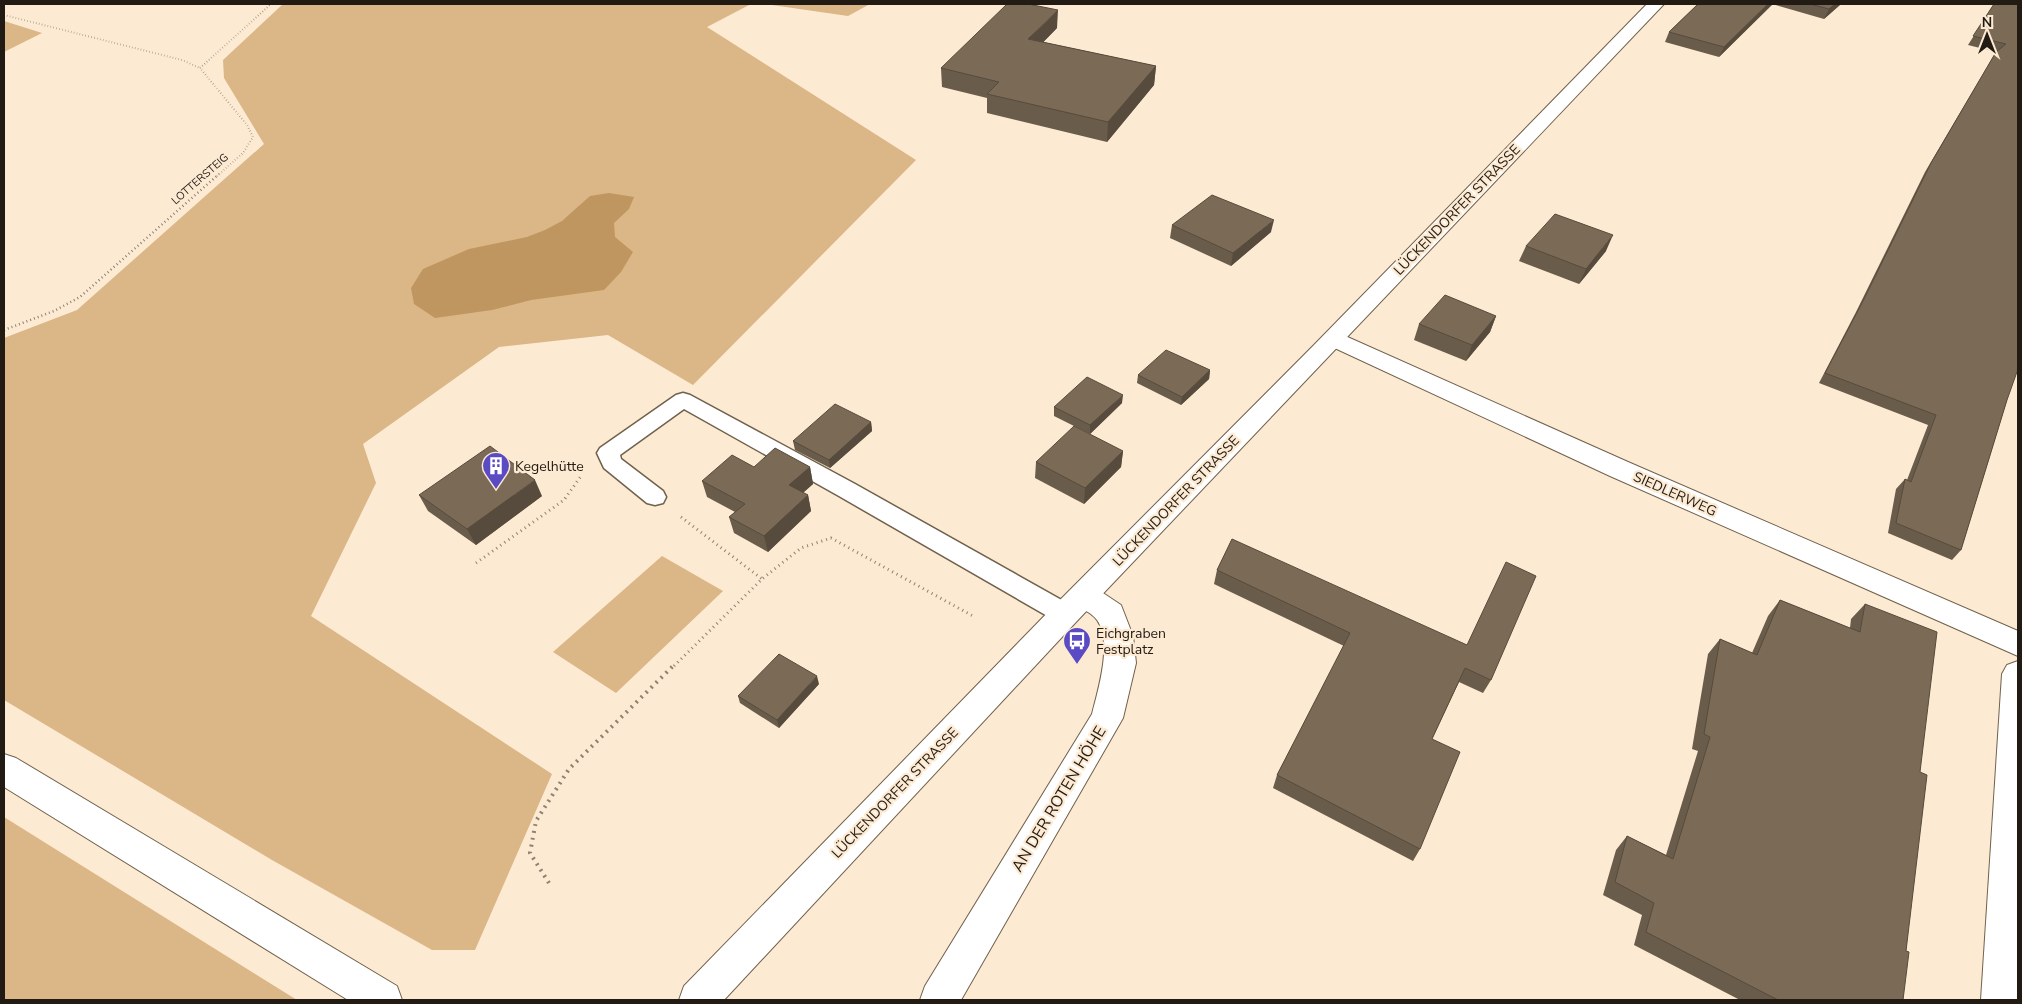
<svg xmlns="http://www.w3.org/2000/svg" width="2022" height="1004" viewBox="0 0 2022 1004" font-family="'Nunito Sans',sans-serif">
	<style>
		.green { fill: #dbb686 }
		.water { fill: #bf965f }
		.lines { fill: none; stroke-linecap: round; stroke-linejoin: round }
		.service-casing { stroke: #70614c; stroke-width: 3 }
		.minor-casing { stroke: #70614c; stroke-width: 2 }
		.secondary-casing { stroke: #70614c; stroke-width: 2 }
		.path-far3 { stroke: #8f8272; stroke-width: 2; stroke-dasharray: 0.5 2.5; stroke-linecap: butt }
		.path-far2 { stroke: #8f8272; stroke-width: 2.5; stroke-dasharray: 1 3; stroke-linecap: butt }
		.path-far1 { stroke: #8f8272; stroke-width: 3; stroke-dasharray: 1 4; stroke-linecap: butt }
		.path { stroke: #8f8272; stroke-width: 4; stroke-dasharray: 2 5; stroke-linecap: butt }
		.service { fill: #fff; fill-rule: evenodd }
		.minor { fill: #fff; fill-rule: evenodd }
		.secondary { fill: #fff; fill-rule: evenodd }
		.wall { fill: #6a5c4a }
		.shaded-wall { fill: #564b3c }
		.building { fill: #7b6b56; stroke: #564b3c }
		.labels { text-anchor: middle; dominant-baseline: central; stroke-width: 4.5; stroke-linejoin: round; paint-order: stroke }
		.far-street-label { font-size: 11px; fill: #221b13; stroke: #fdead3 }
		.street-label { font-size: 14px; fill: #221b13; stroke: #fdead3 }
		.poi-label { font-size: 14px; fill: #221b13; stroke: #fdead3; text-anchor: start }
		.near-street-label { font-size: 16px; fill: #221b13; stroke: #fdead3 }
	</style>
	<rect width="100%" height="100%" fill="#fdead3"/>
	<!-- green -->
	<g class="green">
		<path d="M283,4H751L707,27L916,160L693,385L608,335L499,347L363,444L376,483L311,616L552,774L475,950H432L272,860L4,700V338L77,310L264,144L224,78L223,60Z"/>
		<path d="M765,4H870L848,16Z"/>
		<path d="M4,21L42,33L4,52Z"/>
		<path d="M662,556L723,591L616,693L553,652Z"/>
		<path d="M4,817L297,1000H4Z"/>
	</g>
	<!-- water -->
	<path class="water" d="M609,193L634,197L629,209L614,223L615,237L633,252L621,272L604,290L531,300L492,310L435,318L414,304L411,288L423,269L469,249L527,237L545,230L562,221L590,196Z"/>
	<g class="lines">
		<defs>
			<path id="service" d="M683,393L690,395L855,484L1074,607L1077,614L1074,621L1065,624L1056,621L839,496L684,409L620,455L621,459L663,491L666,497L663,503L655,505L647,503L604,468L597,453L600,448L676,395Z"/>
			<g id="minor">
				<path d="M1334,331L1628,462L2018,631V656L1610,476L1326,344L1322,339L1326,334Z"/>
				<path d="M1084,583L1094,587L1121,605L1133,636L1136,663L1123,718L961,1000H920L925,986L1092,714C1098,690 1113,642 1097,620C1090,610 1076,609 1069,595L1074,587Z"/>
				<path d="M2018,661V1000H1981L2002,674L2007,665Z"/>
				<path d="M4,754L16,758L397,986L402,1000H348L4,787Z"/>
			</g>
			<path id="secondary" d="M1647,4H1664L1076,622L724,1000H679L684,986L1054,606L1314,345Z"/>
		</defs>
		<!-- service casing -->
		<use href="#service" class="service-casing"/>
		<!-- minor casing -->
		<use href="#minor" class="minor-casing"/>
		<!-- secondary casing -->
		<use href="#secondary" class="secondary-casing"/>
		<!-- path-far3 -->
		<g class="path-far3">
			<path d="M4,15L182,60L200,68"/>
			<path d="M217,176L243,153L253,137L247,125L200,68L271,4"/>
		</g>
		<!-- path-far2 -->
		<path class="path-far2" d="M4,330L54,311L80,297L219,174"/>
		<!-- path-far1 -->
		<g class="path-far1">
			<path d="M681,517L762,579"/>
			<path d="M476,563L564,500L581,476"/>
			<path d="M674,666L762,579L801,548L831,538L973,616"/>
		</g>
		<!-- path -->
		<path class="path" d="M549,883L530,853L536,821L569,769L675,664"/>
		<!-- service -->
		<use href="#service" class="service"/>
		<!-- minor -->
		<use href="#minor" class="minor"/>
		<!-- secondary -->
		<use href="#secondary" class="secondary"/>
	</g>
	<!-- wall -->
	<g class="wall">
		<path d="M1698,4H1841L1824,19L1772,4L1719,57L1665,42L1669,32Z"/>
		<path d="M1994,4H2018L2007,400L1961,550L1952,560L1888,533L1896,489L1905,479L1907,480L1928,425L1819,383L1856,312L1925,172L1996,52L1968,45Z"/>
		<path d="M1057,28L1043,42L1156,66L1154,85L1107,142L987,113V98L942,87L941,68Z"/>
		<path d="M1172,225L1271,232L1231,266L1170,238Z"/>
		<path d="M1526,246L1606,251L1579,284L1519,261Z"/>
		<path d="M1496,316L1490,332L1466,361L1414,340L1419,324Z"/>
		<path d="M1210,370L1209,379L1181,405L1137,383L1138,375Z"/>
		<path d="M1122,403L1090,434L1054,416V407Z"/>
		<path d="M871,422L872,431L830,468L795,450L793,441Z"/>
		<path d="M1123,451L1121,467L1084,504L1035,478L1036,462Z"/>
		<path d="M754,467H810L813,484L803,493L808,495L811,511L768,552L734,533L729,517L735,512L707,497L702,481Z"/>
		<path d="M419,495L542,496L476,545L428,511Z"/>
		<path d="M1232,539L1491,680L1483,693L1459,682L1432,739L1420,849L1413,861L1273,788L1277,775L1344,646L1214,584L1217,570Z"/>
		<path d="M1780,600L1850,628L1851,619L1865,604L1920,772L1906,951L1903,1000H1740L1634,945L1642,915L1603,895L1616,850L1627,836L1666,855L1698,751L1692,749L1708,654L1720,639L1752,653L1768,616Z"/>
		<path d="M819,684L779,728L740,703L738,696Z"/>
	</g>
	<!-- shaded-wall -->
	<g class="shaded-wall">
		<path d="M1768,4H1773L1719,57L1724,47Z"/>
		<path d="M1835,4H1841L1824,19L1829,9Z"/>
		<path d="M1058,10L1057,28L1028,58V39Z"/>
		<path d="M1156,66L1154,85L1107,142L1108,122Z"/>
		<path d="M1274,220L1271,232L1231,266L1233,253Z"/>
		<path d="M1613,235L1606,251L1579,284L1586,269Z"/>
		<path d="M1496,316L1490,332L1466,361L1472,345Z"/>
		<path d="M1210,370L1209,379L1181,405L1182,397Z"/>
		<path d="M1123,395L1122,403L1090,434V425Z"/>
		<path d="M871,422L872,431L830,468L829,460Z"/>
		<path d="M1123,451L1121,467L1084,504L1085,488Z"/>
		<path d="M810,467L813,484L793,501L789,485Z"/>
		<path d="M535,480L542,496L476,545L467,529Z"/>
		<path d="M808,495L811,511L768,552L764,536Z"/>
		<path d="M817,676L819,684L779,728L777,720Z"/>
	</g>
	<!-- building -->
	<g class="building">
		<path d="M1007,4H1028L1058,10L1028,39L1156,66L1108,122L987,94L999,82L941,68Z"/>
		<path d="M1698,4H1768L1724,47L1669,32Z"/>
		<path d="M1810,4H1835L1829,9Z"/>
		<path d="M1994,4H2018V369L2007,400L1961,550L1896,523L1905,479L1911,482L1936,415L1825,373L1862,303L1931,163L1996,52L2006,44L1973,36Z"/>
		<path d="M1212,195L1274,220L1233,253L1172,225Z"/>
		<path d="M1555,214L1613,235L1586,269L1526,246Z"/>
		<path d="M1445,295L1496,316L1472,345L1419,324Z"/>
		<path d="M1166,350L1210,370L1182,397L1138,375Z"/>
		<path d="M1087,377L1123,395L1090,425L1054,407Z"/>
		<path d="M835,404L871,422L829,460L793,441Z"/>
		<path d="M1074,426L1123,451L1085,488L1036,462Z"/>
		<path d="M490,446L535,480L467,529L419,495Z"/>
		<path d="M775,448L810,467L789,485L808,495L764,536L729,517L745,504L702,481L732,455L754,467Z"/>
		<path d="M1232,539L1467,645L1506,562L1536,576L1491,680L1465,668L1432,739L1460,752L1420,849L1277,775L1350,633L1217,570Z"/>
		<path d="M1780,600L1860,632L1865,604L1937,632L1920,772L1927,775L1906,951L1909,952L1903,1000H1778L1646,932L1654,903L1615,882L1627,836L1673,859L1710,737L1704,734L1720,639L1757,655Z"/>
		<path d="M779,654L817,676L777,720L738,696Z"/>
	</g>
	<!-- icons -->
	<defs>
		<symbol id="building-pin" viewBox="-11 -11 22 30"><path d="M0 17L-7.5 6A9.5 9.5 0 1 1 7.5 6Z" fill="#5a4ac3" stroke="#fdead3"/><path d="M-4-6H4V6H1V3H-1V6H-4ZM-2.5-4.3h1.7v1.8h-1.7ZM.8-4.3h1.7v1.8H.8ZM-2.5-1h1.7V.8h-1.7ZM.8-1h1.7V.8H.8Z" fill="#fff"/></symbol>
		<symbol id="bus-pin" viewBox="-11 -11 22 30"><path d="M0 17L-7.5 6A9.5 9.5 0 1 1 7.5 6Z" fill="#5a4ac3" stroke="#fdead3"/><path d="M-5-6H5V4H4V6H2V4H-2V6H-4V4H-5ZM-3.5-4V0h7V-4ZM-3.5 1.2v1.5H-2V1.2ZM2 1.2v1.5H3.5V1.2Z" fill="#fff"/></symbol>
	</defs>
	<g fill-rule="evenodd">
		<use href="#building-pin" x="480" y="450" width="32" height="43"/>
		<use href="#bus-pin" x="1061" y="625" width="32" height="43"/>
	</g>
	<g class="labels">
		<!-- far-street labels -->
		<g class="far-street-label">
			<text transform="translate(200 179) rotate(-41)">LOTTERSTEIG</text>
		</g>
		<!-- street labels -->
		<g class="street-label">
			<text transform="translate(1457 210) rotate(-46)">LÜCKENDORFER STRASSE</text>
			<text transform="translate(1675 494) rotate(24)">SIEDLERWEG</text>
			<text transform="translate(1176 501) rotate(-46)">LÜCKENDORFER STRASSE</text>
			<text transform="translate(895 793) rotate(-46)">LÜCKENDORFER STRASSE</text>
		</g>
		<!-- poi labels -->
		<g class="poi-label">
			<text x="515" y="466">Kegelhütte</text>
			<text x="1096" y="633">Eichgraben<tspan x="1096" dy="16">Festplatz</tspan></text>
		</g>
		<!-- near-street labels -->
		<g class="near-street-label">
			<text transform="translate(1059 799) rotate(-59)">AN DER ROTEN HÖHE</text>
		</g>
	</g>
	<!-- border -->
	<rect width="2022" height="1004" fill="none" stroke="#221b13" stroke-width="10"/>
	<!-- north arrow -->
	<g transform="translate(1987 35)" stroke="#fdead3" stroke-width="4" paint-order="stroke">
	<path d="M0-4L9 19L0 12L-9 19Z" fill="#221b13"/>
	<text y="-8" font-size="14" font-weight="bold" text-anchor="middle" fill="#221b13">N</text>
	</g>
</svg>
